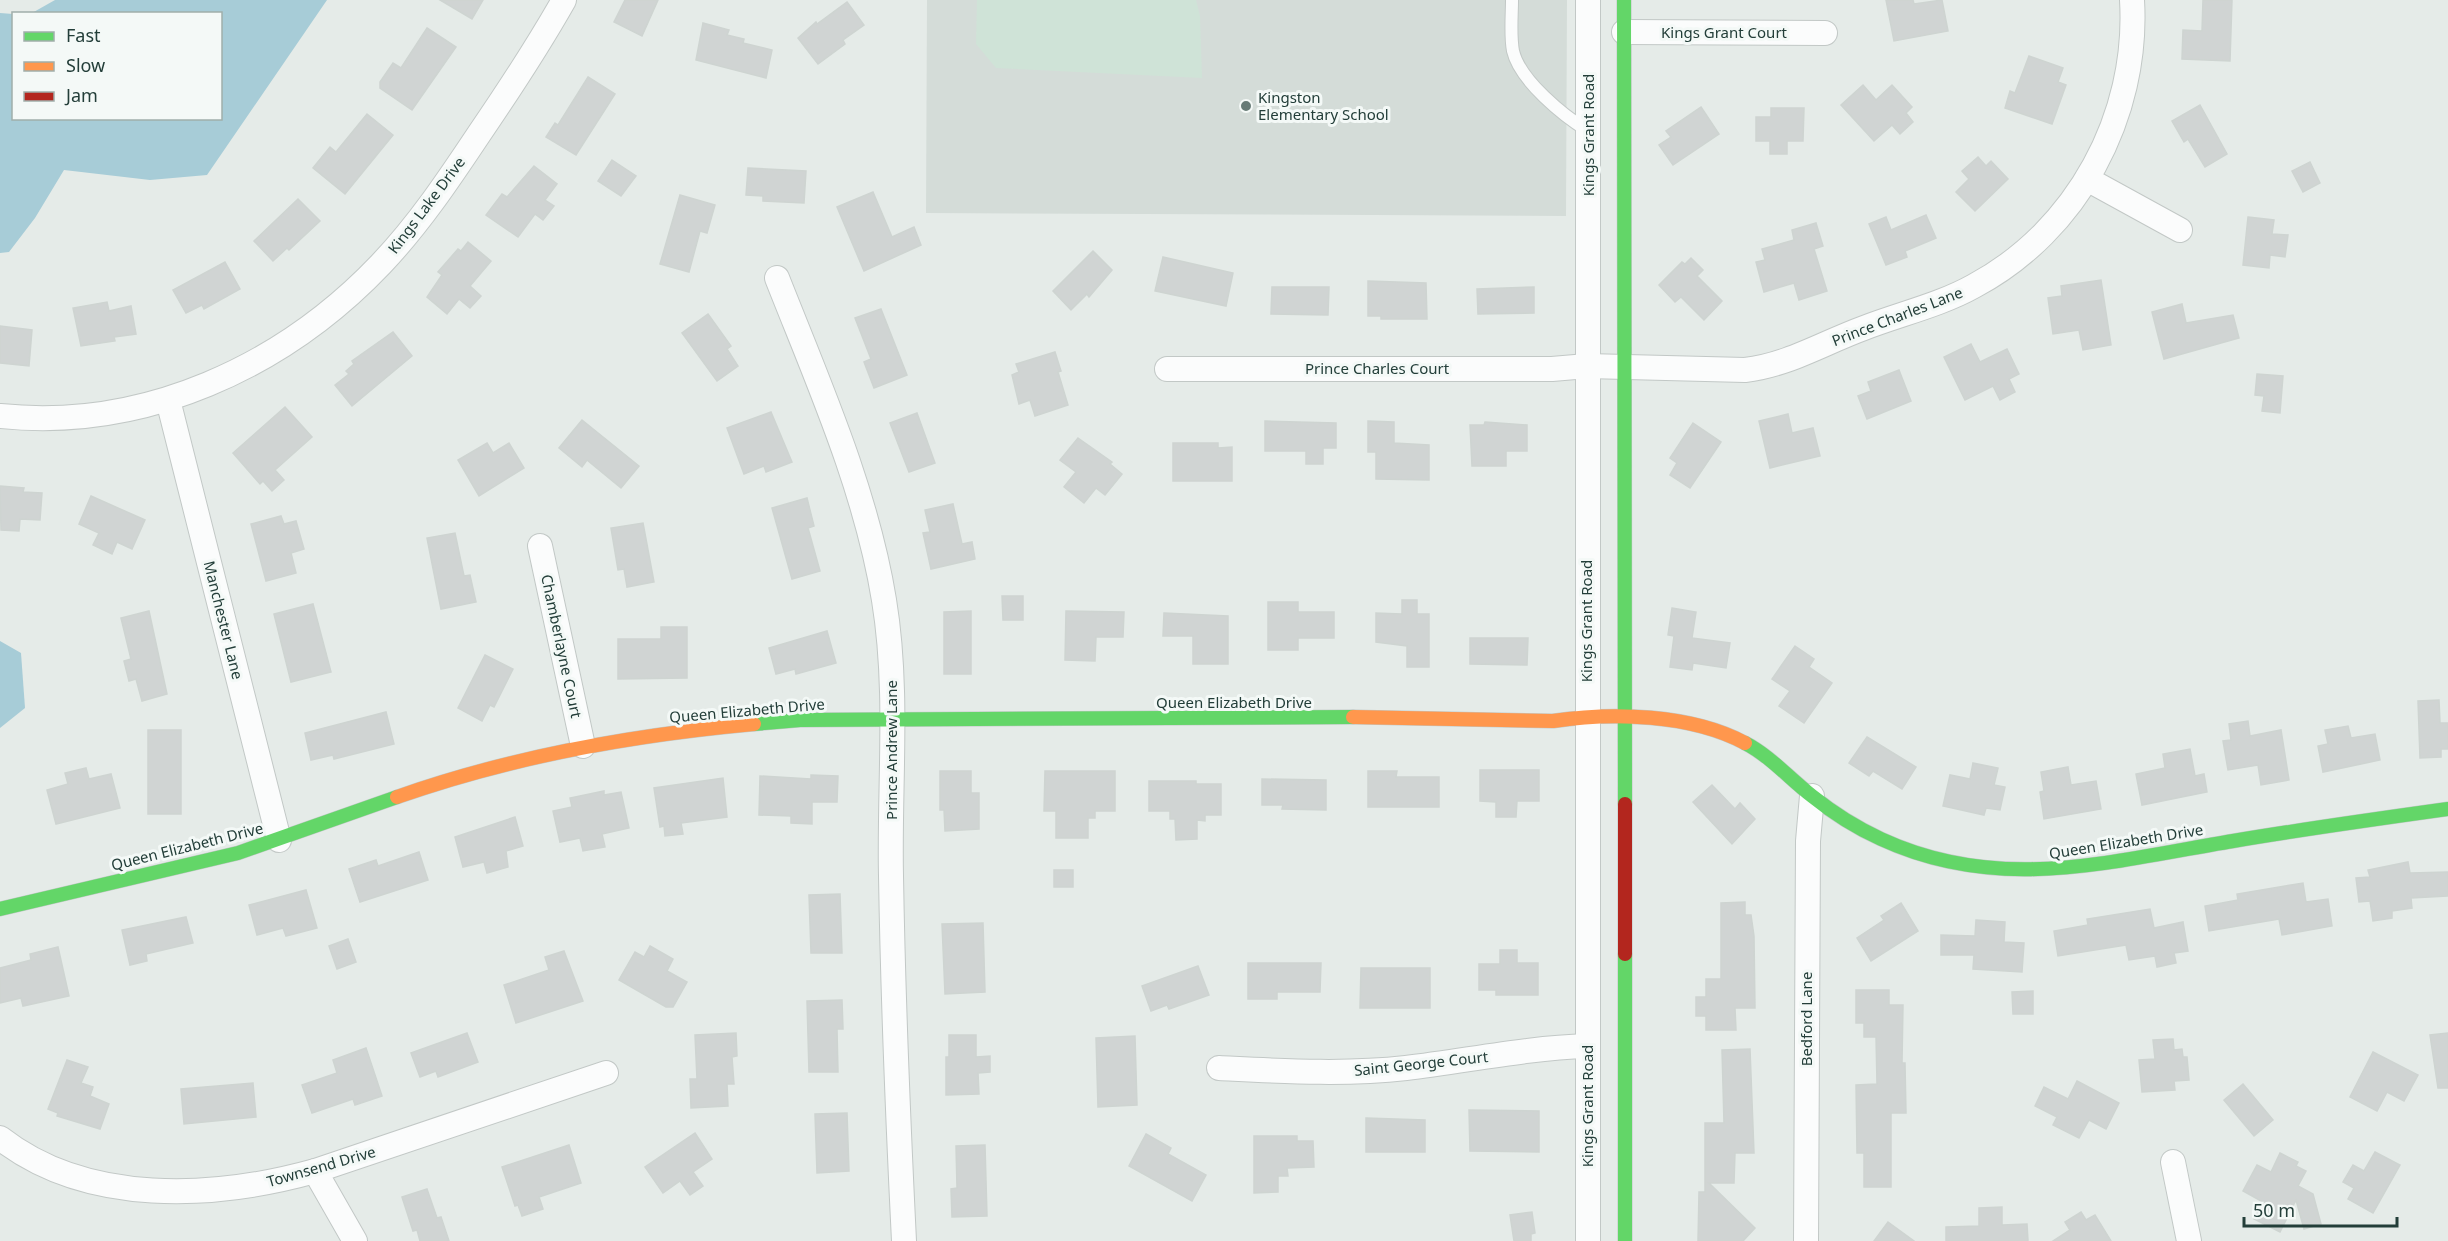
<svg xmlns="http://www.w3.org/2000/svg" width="2448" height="1241" viewBox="0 0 2448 1241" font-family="'Noto Sans',sans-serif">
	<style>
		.built { fill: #d4dcd8 }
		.green { fill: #cfe3d7 }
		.water { fill: #a7ccd7 }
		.building { fill: #d0d4d3; stroke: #ced4d1; stroke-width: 1.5 }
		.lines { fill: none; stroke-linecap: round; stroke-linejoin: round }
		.lane-casing { stroke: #c2c8c6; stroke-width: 14 }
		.street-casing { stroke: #c2c8c6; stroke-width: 26 }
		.fast-casing { stroke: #c1c8c6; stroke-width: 15 }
		.slow-casing { stroke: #c1c8c6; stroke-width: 15 }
		.jam-casing { stroke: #c1c8c6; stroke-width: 15 }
		.lane { stroke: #fbfcfc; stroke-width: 12 }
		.street { stroke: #fbfcfc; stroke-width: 24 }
		.fast { stroke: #63d668; stroke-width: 14 }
		.slow { stroke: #ff974d; stroke-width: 14 }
		.jam { stroke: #b3261e; stroke-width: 14 }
		.poi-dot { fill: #677b76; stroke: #f4f9f7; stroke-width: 2 }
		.labels { text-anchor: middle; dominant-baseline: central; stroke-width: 6; stroke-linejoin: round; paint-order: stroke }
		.street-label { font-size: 15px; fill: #233e39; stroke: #f4f9f7 }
		.poi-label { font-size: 15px; fill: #233e39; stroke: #f4f9f7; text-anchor: start }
	</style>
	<rect width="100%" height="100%" fill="#e5ebe8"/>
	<!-- built -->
	<path class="built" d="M927,0H1567L1566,216L926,213Z"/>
	<!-- green -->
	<path class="green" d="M977,0H1196L1200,16L1202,78L996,68L976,44Z"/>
	<!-- water -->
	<g class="water">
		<path d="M55,0H327L207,175L150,180L64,170L35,218L9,252L0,253V13L13,14L14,118H220V14L32,13Z"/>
		<path d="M0,641L21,653L25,708L0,728Z"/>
	</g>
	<!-- building -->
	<g class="building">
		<path d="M440,0H483L472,19Z"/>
		<path d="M625,0H658L642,36L614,22Z"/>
		<path d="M1886,0H1913L1914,4L1942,0L1948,31L1894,41Z"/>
		<path d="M2203,0H2232L2230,61L2182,59L2183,30L2202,31Z"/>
		<path d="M847,2L864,25L843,40L845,44L818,64L798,38L816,22L817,24Z"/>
		<path d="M703,23L729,30L727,35L744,39L743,43L772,50L766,78L696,60Z"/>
		<path d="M427,28L456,47L412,110L380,88V82L393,63L401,68Z"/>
		<path d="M2029,56L2063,68L2058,82L2066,85L2052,124L2005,108L2010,91L2015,93Z"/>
		<path d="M588,77L615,94L576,155L546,137L555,123L558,125Z"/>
		<path d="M1863,85L1876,100L1892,85L1912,107L1906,113L1913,122L1900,134L1892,125L1874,141L1841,105Z"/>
		<path d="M2200,105L2227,154L2205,167L2188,139L2184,142L2172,121Z"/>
		<path d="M1701,107L1719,134L1673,165L1659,145L1671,137L1666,131Z"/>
		<path d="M1771,108H1804L1803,141H1787V154H1770V141H1756V117H1771Z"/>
		<path d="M367,114L393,135L345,194L313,168L330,147L336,152Z"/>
		<path d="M1978,157L1986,166L1991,161L2008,179L1975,211L1956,192L1969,179L1962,171Z"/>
		<path d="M612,160L636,176L621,196L598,181Z"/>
		<path d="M2310,162L2320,183L2303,192L2292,171Z"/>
		<path d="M534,166L557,184L545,200L554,206L543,220L535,214L518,237L486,215L502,194L507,197Z"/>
		<path d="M748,168L806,171L804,203L763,201V196L746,195Z"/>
		<path d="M873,192L892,237L914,227L921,245L864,271L837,207Z"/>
		<path d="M680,195L715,205L707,233L700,231L689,272L660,264Z"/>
		<path d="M298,199L320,221L289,250L287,248L273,261L254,241Z"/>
		<path d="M1926,215L1936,238L1905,251L1907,257L1886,265L1869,224L1886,217L1891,230Z"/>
		<path d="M2248,217L2274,220L2272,234L2288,235L2285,257L2270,255L2269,268L2243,265Z"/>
		<path d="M1816,223L1823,246L1814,249L1827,291L1799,300L1794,283L1764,292L1756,262L1765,260L1762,249L1794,240L1792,230Z"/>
		<path d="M468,242L491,261L470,286L481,296L470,308L459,299L447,314L427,297L442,275L438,272L458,249L461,251Z"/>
		<path d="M1093,251L1112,270L1089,297L1087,294L1071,310L1053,291Z"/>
		<path d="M1163,257L1233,273L1226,306L1155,291Z"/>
		<path d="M1691,258L1703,270L1697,276L1722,301L1704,320L1681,297L1675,302L1659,285L1682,262L1685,264Z"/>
		<path d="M225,262L240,289L204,309L202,305L186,313L173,290Z"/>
		<path d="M2101,280L2111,345L2083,350L2079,330L2053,334L2048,298L2062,296L2061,286Z"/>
		<path d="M1368,281L1426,283L1427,319H1381V316H1368Z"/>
		<path d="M1272,287H1329L1328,315L1271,314Z"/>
		<path d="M1534,287V313L1478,314L1477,289Z"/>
		<path d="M107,302L109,311L131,306L136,334L114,337L115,341L81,346L73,308Z"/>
		<path d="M2182,304L2186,323L2233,315L2239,338L2164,359L2152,312Z"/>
		<path d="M881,309L907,375L874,388L864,362L871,359L855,318Z"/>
		<path d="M708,314L731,346L727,349L738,366L717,381L682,333Z"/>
		<path d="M0,326L32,330L29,366L0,363Z"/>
		<path d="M393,332L412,356L352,406L335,385L349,374L346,371L354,364L352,361Z"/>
		<path d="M1971,344L1980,362L2007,349L2019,374L2009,379L2015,392L2000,400L1993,386L1965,400L1944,357Z"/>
		<path d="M1055,352L1061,371L1058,372L1068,405L1035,416L1030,400L1019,404L1012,375L1019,372L1016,364Z"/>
		<path d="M1899,370L1911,401L1867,419L1858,396L1871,391L1868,382Z"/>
		<path d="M2257,374L2283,376L2280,413L2262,411L2264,396L2255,395Z"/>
		<path d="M285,407L312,437L275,470L284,480L272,491L263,481L260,484L233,453Z"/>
		<path d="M771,412L792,462L766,472L764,466L744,474L727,428Z"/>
		<path d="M917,413L935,463L909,472L890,423Z"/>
		<path d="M1788,414L1792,433L1813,428L1820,456L1770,468L1759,421Z"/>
		<path d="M582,420L639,466L621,488L587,460L582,467L559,448Z"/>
		<path d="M1265,421L1336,423V448H1323V464H1306V451H1265Z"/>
		<path d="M1368,421L1394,422V443L1429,445V480L1376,479V452H1368Z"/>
		<path d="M1485,422L1527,425V451H1506V466H1472L1470,425H1484Z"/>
		<path d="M1693,423L1721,442L1690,488L1670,475L1677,463L1670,458Z"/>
		<path d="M1078,438L1112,462L1110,464L1122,474L1105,495L1096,488L1084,503L1064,487L1076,472L1060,460Z"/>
		<path d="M487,443L493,453L509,443L524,468L479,496L458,460Z"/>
		<path d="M1173,443H1218V448L1232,447V481H1173Z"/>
		<path d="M0,486L24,488L23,492L42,493L40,520L20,519L19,531L1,530Z"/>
		<path d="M91,496L145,520L132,549L117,542L112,554L93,545L99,533L79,524Z"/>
		<path d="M807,498L814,526L808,528L820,571L792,579L772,508Z"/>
		<path d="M953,504L962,544L972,542L975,559L931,569L923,533L930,532L925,510Z"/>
		<path d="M281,516L284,524L296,521L304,549L291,553L296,573L266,581L251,524Z"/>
		<path d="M643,523L654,582L627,587L624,569L618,570L611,528Z"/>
		<path d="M455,533L464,576L470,575L476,602L441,609L427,538Z"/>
		<path d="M1002,596H1023V620H1003Z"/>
		<path d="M1402,600H1417V614H1429V667H1407V646L1376,642V613L1402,614Z"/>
		<path d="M1268,602H1298V612H1334V638H1298V650H1268Z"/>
		<path d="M313,604L331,672L291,682L274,614Z"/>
		<path d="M1672,608L1696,612L1692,638L1730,643L1726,668L1693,663L1692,670L1670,667L1674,636L1668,635Z"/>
		<path d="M149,611L167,694L142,701L136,679L129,681L124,661L131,659L121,618Z"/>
		<path d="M971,611V674H944V612Z"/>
		<path d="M1066,611L1124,612L1123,637H1096L1095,661L1065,660Z"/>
		<path d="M1164,613L1228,616V664H1193V636H1163Z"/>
		<path d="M661,627H687V678L618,679V639H661Z"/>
		<path d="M827,631L836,663L796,674L795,669L776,674L769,648Z"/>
		<path d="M1470,638H1528L1527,665L1470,664Z"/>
		<path d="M1795,646L1814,659L1809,667L1832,683L1804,723L1779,706L1790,691L1772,679Z"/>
		<path d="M485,655L513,669L494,707L490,705L482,721L458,708Z"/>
		<path d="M2439,700L2440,723H2448V749H2441V757L2420,758L2418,701Z"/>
		<path d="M386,712L394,744L334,759L333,755L311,760L305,733Z"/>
		<path d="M2248,721L2250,736L2281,730L2289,780L2261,785L2258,765L2228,770L2223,741L2231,740L2229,724Z"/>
		<path d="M2348,726L2351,738L2375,734L2380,760L2323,772L2318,746L2328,744L2325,730Z"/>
		<rect x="148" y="730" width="33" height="84"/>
		<path d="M1867,737L1916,767L1902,789L1873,771L1869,776L1849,763Z"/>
		<path d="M2190,749L2195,776L2204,774L2207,792L2142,805L2136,774L2165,768L2163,754Z"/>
		<path d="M1973,763L1998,768L1994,785L2005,787L2000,810L1986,808L1984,815L1943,806L1950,775L1970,779Z"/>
		<path d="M2068,767L2071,785L2096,781L2101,809L2044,819L2040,792L2044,791L2041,772Z"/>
		<path d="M86,768L89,779L111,774L120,808L56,824L47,790L68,784L65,773Z"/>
		<path d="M1480,770H1539V801H1517L1516,817H1496V802L1480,801Z"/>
		<path d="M940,771H971V793H979V829L945,831L944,810H940Z"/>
		<path d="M1045,771H1115V811H1095V818H1088V838H1056V811H1044Z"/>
		<path d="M1368,771H1397L1396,777H1439V807H1368Z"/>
		<path d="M811,775L838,776L837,802H812V824L791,823V816L759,815L760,776L811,779Z"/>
		<path d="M723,778L727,817L681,823L683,834L665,836L664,826L660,827L654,788Z"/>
		<path d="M1262,779L1326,780V810L1282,809L1283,805H1262Z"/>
		<path d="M1149,781H1196V784H1221V815H1205V821L1197,820V839L1176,840L1175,819H1170V811H1149Z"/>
		<path d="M1712,785L1735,809L1740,803L1755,819L1732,844L1693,802Z"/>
		<path d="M604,791V795L621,792L629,828L602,834L605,847L583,851L580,838L560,842L553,811L572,807L570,798Z"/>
		<path d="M515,817L523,846L506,851L508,867L487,873L484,862L463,867L455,837Z"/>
		<path d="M419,852L428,880L360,902L349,869L376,860L378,866Z"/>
		<path d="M2408,862L2410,873L2448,872V896L2411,898L2412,908L2392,911V918L2373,921L2370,901L2359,902L2356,878L2370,877L2368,870Z"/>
		<rect x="1054" y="870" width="19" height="17"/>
		<path d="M2303,883L2306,902L2328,899L2332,926L2282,935L2279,919L2209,931L2205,906L2238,900L2237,894Z"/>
		<path d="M306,890L317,928L286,936L283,928L257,935L249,905Z"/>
		<path d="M840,894L842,953H811L809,895Z"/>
		<path d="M1745,902V915H1751L1754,936L1755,1008H1735L1736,1030H1706V1016H1696V997H1706V979H1721V903Z"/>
		<path d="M1901,903L1918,931L1871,961L1857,938L1884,920L1881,916Z"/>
		<path d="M2150,909L2154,928L2183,922L2188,951L2174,953L2176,963L2157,967L2155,956L2129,960L2126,945L2058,956L2054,931L2088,925L2087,919Z"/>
		<path d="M186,917L193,943L146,954L147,961L130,965L122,930Z"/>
		<path d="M1976,920L2005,922L2004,942L2024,943L2022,972L1973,969L1974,955H1941V935L1975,936Z"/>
		<path d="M983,923L985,992L945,994L942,924Z"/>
		<path d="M348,939L356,962L337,969L329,946Z"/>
		<path d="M650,946L673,959L667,971L687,982L673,1007H666L619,980L635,952L644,957Z"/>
		<path d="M58,947L69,996L23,1006L21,998L0,1003V968L31,960L30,954Z"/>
		<path d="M1500,950H1517V963H1538V995H1496V990H1479V964H1500Z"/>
		<path d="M564,951L583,1001L516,1023L504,985L549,970L545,957Z"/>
		<path d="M1248,963H1321L1320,992H1277V999H1248Z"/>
		<path d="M1198,966L1209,995L1169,1009L1167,1005L1151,1011L1142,986Z"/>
		<path d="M1361,968H1430V1008H1360Z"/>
		<path d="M1856,990H1889V1005H1903L1902,1063H1905L1906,1113H1891V1187H1864V1153H1857L1856,1085L1877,1084L1876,1037H1864V1023H1856Z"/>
		<path d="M2033,991V1014H2013L2012,992Z"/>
		<path d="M842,1000L843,1029H837L838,1072H809L807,1001Z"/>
		<path d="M467,1033L478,1062L438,1077L436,1071L420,1077L411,1053Z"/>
		<path d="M736,1033L737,1056L732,1057L734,1084H727L728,1106L691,1108L690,1079H697L695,1035Z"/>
		<path d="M2448,1033V1088H2438L2430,1035Z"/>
		<path d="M949,1035H976V1057L990,1056V1072L978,1073L979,1094L946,1095V1057H949Z"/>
		<path d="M1135,1036L1137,1105L1098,1107L1096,1038Z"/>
		<path d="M2173,1039L2174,1050L2182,1049L2183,1057H2187L2189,1080L2174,1081L2175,1090L2142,1092L2139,1060L2155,1059L2153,1040Z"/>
		<path d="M366,1048L382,1096L355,1105L353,1099L312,1113L302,1085L337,1073L333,1060Z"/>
		<path d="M1750,1049L1754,1153H1735L1734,1183H1709L1755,1228L1743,1241H1698L1699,1192H1705V1123H1724L1722,1050Z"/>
		<path d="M2373,1052L2418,1075L2404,1101L2387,1092L2377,1111L2350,1097Z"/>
		<path d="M67,1060L88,1067L81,1083L93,1087L90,1096L109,1104L100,1129L57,1116L58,1113L48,1109Z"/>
		<path d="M2077,1081L2119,1103L2106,1129L2089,1120L2079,1138L2053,1125L2057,1117L2035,1106L2044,1087L2068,1099Z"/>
		<path d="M253,1083L256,1117L184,1124L181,1089Z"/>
		<path d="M2243,1084L2273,1120L2254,1136L2224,1100Z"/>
		<path d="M1469,1110L1539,1111V1152L1470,1151Z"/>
		<path d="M847,1113L849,1171L817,1173L815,1114Z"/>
		<path d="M1366,1118L1425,1120V1152H1366Z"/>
		<path d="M695,1133L712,1159L693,1172L703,1186L690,1195L680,1181L663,1193L645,1167Z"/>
		<path d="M1146,1134L1171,1148L1168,1154L1206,1175L1192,1201L1129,1166Z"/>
		<path d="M1254,1136H1297V1141H1313L1314,1167L1287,1168L1288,1176H1278V1192L1254,1193Z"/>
		<path d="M569,1145L581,1183L539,1197L543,1209L522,1216L518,1205L515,1206L502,1167Z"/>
		<path d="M985,1145L987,1216L952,1217L951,1189L957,1188L956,1146Z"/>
		<path d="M2375,1152L2400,1165L2373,1213L2348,1199L2354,1188L2343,1182L2353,1165L2364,1171Z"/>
		<path d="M2280,1153L2298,1162L2296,1166L2306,1171L2298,1186L2313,1194L2321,1224L2304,1229L2296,1200L2280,1232L2254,1219L2263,1202L2243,1191L2257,1165L2271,1172Z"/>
		<path d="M427,1189L437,1218L441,1217L449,1241H420L417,1230L413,1231L402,1197Z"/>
		<path d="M2002,1207V1225L2027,1224L2028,1241H1946V1227L1979,1226V1208Z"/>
		<path d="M1532,1212L1535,1233L1531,1234V1241H1514L1510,1215Z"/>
		<path d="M2081,1212L2086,1220L2095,1215L2111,1241H2053L2070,1230L2065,1222Z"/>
		<path d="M1888,1222L1914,1241H1874Z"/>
	</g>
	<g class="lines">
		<defs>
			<path id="lane" d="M1512,0C1512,16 1510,35 1513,51C1520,81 1564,116 1588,131"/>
			<g id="street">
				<path d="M1624,32L1825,33"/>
				<path d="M2087,179L2180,230"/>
				<path d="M777,278C818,382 866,489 884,600C899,691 889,785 891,876C893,998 898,1120 904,1241"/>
				<path d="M1167,369H1552L1587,366L1745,370C1788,365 1823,343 1864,328C1900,314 1940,305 1974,286C2077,231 2139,116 2132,0"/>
				<path d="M168,400L279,840"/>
				<path d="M0,416C144,431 283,367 381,264C419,224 449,179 479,134C509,90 538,46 564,0"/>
				<path d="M540,546L583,746"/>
				<path d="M1219,1068C1281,1071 1344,1075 1406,1068C1466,1061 1526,1048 1587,1046"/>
				<path d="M0,1138C87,1206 214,1199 315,1171L606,1073"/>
				<path d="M2173,1162L2189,1241"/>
				<path d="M315,1171L355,1241"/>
				<path d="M1588,1241V0"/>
				<path d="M1806,1241L1808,841L1812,796"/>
			</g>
			<g id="fast">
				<path d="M1624,0L1625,804"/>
				<path d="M754,724L800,720L1353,717"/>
				<path d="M1745,743C1770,756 1789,778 1812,796C1833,813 1857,828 1881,839C2000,894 2111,861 2233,841C2304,829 2376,819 2448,809"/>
				<path d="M0,909L238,853L397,797"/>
				<path d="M1625,954V1241"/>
			</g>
			<g id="slow">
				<path d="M1353,717L1553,721C1612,712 1691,714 1745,743"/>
				<path d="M397,797C513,756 632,735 754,724"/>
			</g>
			<path id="jam" d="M1625,804V954"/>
		</defs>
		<!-- lane casing -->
		<use href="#lane" class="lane-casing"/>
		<!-- street casing -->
		<use href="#street" class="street-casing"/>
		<!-- fast casing -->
		<use href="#fast" class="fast-casing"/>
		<!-- slow casing -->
		<use href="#slow" class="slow-casing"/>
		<!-- jam casing -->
		<use href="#jam" class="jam-casing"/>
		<!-- lane -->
		<use href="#lane" class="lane"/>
		<!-- street -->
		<use href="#street" class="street"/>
		<!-- fast -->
		<use href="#fast" class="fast"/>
		<!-- slow -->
		<use href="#slow" class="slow"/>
		<!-- jam -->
		<use href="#jam" class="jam"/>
	</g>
	<!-- markers -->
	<circle class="poi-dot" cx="1246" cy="106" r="6"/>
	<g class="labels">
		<!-- street labels -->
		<g class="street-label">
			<text x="1724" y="32">Kings Grant Court</text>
			<text transform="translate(1588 135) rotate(-90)">Kings Grant Road</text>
			<text transform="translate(426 205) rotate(-53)">Kings Lake Drive</text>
			<text transform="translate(1897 316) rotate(-21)">Prince Charles Lane</text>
			<text x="1377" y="368">Prince Charles Court</text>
			<text transform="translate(224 620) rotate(76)">Manchester Lane</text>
			<text transform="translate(1586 621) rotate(-90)">Kings Grant Road</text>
			<text transform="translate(562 646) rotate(78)">Chamberlayne Court</text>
			<text x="1234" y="702">Queen Elizabeth Drive</text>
			<text transform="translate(747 710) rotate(-5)">Queen Elizabeth Drive</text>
			<text transform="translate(891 750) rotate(-90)">Prince Andrew Lane</text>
			<text transform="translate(2126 841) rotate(-9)">Queen Elizabeth Drive</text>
			<text transform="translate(187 846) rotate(-14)">Queen Elizabeth Drive</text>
			<text transform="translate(1806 1019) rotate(-90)">Bedford Lane</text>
			<text transform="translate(1421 1063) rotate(-6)">Saint George Court</text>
			<text transform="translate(1587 1106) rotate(-90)">Kings Grant Road</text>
			<text transform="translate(321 1166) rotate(-16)">Townsend Drive</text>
		</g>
		<!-- poi labels -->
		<g class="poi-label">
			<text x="1258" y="97">Kingston<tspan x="1258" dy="17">Elementary School</tspan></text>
		</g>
	</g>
	<!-- legend -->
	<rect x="12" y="12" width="210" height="108" fill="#f4f9f7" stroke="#a0aeab" stroke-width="1.5"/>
	<rect x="24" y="32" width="30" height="9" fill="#63d668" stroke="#a0aeab" stroke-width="1.5"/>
	<text x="66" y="42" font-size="18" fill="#233e39">Fast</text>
	<rect x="24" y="62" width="30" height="9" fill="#ff974d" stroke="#a0aeab" stroke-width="1.5"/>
	<text x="66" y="72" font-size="18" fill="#233e39">Slow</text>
	<rect x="24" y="92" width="30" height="9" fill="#b3261e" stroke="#a0aeab" stroke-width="1.5"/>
	<text x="66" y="102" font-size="18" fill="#233e39">Jam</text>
	<!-- scale -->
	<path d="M2244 1217v9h153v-9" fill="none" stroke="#233e39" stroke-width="3"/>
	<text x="2253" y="1217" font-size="18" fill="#233e39" stroke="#f4f9f7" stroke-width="4.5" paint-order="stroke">50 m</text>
</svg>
